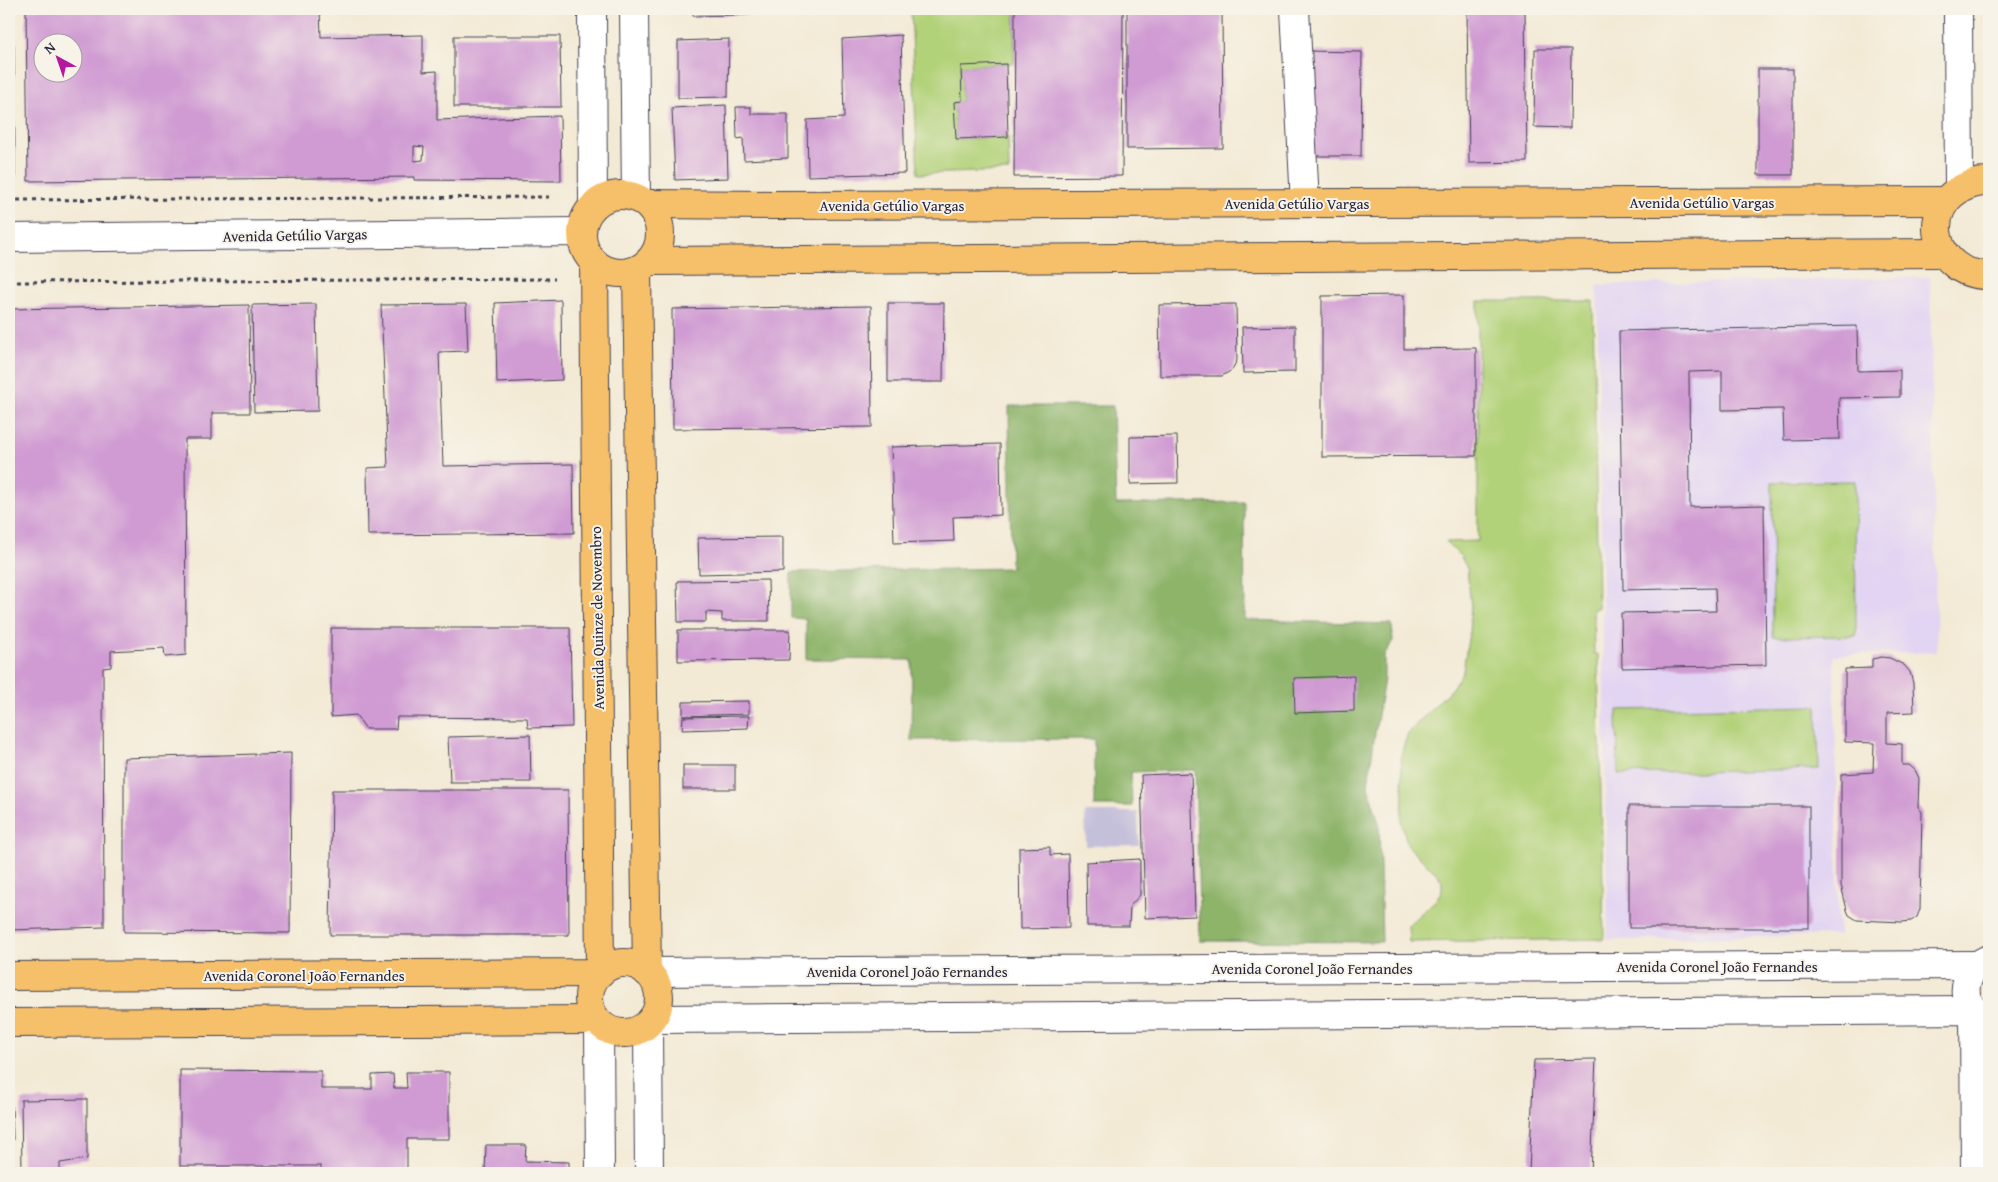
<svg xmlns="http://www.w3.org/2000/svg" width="1998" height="1182" viewBox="0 0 1998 1182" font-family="'Gentium Book Plus',serif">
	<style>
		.built { fill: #e2d4f3 }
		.industrial { fill: #c5c0da }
		.green { fill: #b2d279; stroke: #6a7a5a }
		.forest { fill: #8db469; stroke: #586b52 }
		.building { fill: #d09bd3; fill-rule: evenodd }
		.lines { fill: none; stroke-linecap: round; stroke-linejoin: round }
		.minor-casing { stroke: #414052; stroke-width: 30 }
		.major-casing { stroke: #414052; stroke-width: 30 }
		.path { stroke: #414052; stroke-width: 3; stroke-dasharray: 4 4; stroke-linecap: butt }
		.minor { stroke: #fff; stroke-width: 28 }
		.major { stroke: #f6c06b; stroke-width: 28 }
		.labels { text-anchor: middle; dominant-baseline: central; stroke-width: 4; stroke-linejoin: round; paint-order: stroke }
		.street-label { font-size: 15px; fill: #22223b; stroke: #f7f3e8 }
	</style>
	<rect width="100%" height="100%" fill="#f7f3e8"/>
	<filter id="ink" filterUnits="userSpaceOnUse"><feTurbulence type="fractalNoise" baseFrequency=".02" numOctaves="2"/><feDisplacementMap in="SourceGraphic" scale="10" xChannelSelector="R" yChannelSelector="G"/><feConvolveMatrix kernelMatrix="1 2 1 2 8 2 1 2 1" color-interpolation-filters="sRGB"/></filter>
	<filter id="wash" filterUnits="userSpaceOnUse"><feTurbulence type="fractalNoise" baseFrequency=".0096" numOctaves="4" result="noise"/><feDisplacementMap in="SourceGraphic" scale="20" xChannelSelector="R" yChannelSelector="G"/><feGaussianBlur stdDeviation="1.12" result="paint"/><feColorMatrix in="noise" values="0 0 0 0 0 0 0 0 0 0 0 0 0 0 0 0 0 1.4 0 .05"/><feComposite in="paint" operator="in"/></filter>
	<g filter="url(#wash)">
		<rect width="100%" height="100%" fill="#f3ead5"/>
		<!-- built -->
		<path class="built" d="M1930,277L1937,652L1834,655L1839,935L1608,940L1597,285Z"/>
		<!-- industrial -->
		<path class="industrial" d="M1085,812H1138L1139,845L1086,846Z"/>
		<!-- green -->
		<g class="green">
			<path d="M911,9H1015L1014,63L961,66L962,101L954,103L956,139L1008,137L1009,171L918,174Z"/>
			<path d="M1478,301H1593L1598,608L1593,609L1594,654H1598L1604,939L1409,942L1408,925L1436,900L1442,890V882L1438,875L1408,846L1401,821L1403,799L1401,755L1408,733L1452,688L1463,671L1469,633L1471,606L1467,568L1461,557L1446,542L1478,541Z"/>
			<path d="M1855,481L1856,636L1773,637L1772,482Z"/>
			<path d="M1817,706L1819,769L1618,774L1617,710Z"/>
		</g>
		<!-- forest -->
		<path class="forest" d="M1009,406H1113L1116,504L1244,502L1245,620L1392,624L1393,641L1384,656V679L1374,739L1368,786L1379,824L1382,942L1200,941L1195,770L1131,772L1132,806H1094V739L911,740L912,660L806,659V619L791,618V572L1011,568Z"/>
		<g id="blocks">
			<!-- building -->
			<g class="building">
				<path d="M26,9H320L321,37L423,35V72L437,71V120L560,116L561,181L414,180V177L28,181ZM42,42H72V72H42ZM414,146L424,147L423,160L414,161Z"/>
				<path d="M693,9H774V14L693,16Z"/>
				<path d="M1015,9H1123L1122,176L1014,177Z"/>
				<path d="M1127,9H1222L1223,148L1127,149Z"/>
				<path d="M1525,10L1527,162L1469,163L1467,11Z"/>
				<path d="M901,35L905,173L808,176L807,120L844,118L842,39Z"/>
				<path d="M454,36H560L561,107H454Z"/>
				<path d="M729,39L728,97L678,98V41Z"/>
				<path d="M9,45H14L15,177L9,183Z"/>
				<path d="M1535,49H1571L1570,128L1534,127Z"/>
				<path d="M1304,51L1362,52L1361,156H1305Z"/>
				<path d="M1006,64L1008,137L956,139L954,102L962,101L961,66Z"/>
				<rect x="1758" y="69" width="35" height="106"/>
				<path d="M726,105L728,178L675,180L672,108Z"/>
				<path d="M736,107H751V114H788V158L744,160L743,138L737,139Z"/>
				<path d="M1404,295V349L1476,348V456L1322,457V296Z"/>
				<path d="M561,300L562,380L497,383L495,303Z"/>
				<path d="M888,303H944L943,382H888Z"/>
				<path d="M316,304L318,411L254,412L252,305Z"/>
				<path d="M466,304L468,351L439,352L443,466L573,464L574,533L368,535L367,468L388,467L381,305Z"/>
				<path d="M1236,304L1237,360L1232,370L1222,376H1160L1159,305Z"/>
				<path d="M249,305L250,413H212V439H185L186,655L165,657L164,648L111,651V667L103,668L104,927L9,930V309Z"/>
				<path d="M871,306L872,427L673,429L672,309Z"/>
				<path d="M1295,326V372L1243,373L1242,327Z"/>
				<path d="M1857,326L1858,371L1900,370V397L1839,398L1840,439L1784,440L1783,409L1722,410V371L1689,372L1690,507L1764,505L1766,665L1622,668L1621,613L1716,611L1715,588L1623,590L1619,331Z"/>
				<path d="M1177,436L1178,483L1130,484V437Z"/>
				<path d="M1000,444L1001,515L953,517L954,541L894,543L891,447Z"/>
				<path d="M783,537V572L699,574L698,538Z"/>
				<path d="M768,580L769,621H722V613L706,612V622H678L677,581Z"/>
				<path d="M331,628H570L572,727L528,728L527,718L397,717L396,729H366L356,715L331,717Z"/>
				<path d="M678,630H790L789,660L678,661Z"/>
				<path d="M1882,657L1890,658L1904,665L1910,672L1913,683L1914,712L1887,713V743L1902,744V765H1909L1915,770L1919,778L1918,807L1922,812L1920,909L1917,917L1911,921L1902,922L1857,920L1849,915L1847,910L1841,885V774L1873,772L1874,743L1845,742V669L1872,668V659Z"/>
				<path d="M1354,676V711L1295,713L1294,678Z"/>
				<path d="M749,701V714L683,716V702Z"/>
				<path d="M749,716L748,728L682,730L683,717Z"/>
				<path d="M530,735L531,782H450L448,737Z"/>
				<path d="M291,753L290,933L124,932V758Z"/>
				<rect x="683" y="765" width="52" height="24"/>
				<path d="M1191,773L1195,916L1145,918L1141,775Z"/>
				<path d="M332,790H568L569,935H330Z"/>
				<rect x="1629" y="806" width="180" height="122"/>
				<path d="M1050,847V855L1068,854L1069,928L1020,929L1019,848Z"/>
				<path d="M1140,859V895L1130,906L1129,926H1087L1086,862Z"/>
				<path d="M1596,1059L1591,1173H1529L1534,1060Z"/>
				<path d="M180,1070L321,1071V1089H372V1075L393,1074L394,1088H407L406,1072H449V1139H407V1173H321V1166H180Z"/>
				<path d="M87,1099V1159L60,1163V1173H22L21,1100Z"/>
				<path d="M9,1106H12L13,1140H9Z"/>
				<path d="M486,1145H526L525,1161L569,1162V1173H485Z"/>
			</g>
		</g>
	</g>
	<g filter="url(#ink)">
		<use href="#blocks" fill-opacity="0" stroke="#414052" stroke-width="1"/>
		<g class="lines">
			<defs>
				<g id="minor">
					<path d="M592,9L593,206"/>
					<path d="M634,9L636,197"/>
					<path d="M1295,9L1305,203"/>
					<path d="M1958,9L1959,189"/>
					<path d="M9,238L582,232"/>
					<path d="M647,972L1977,965"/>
					<path d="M652,1019L1974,1010L1975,1173"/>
					<path d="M1988,1019C1983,1016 1978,1014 1974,1010C1957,993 1968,966 1989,959"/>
					<path d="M599,1024L600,1173"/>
					<path d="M648,1024L649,1173"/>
				</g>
				<g id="major">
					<path d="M1989,183C1982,181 1974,183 1967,186C1917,205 1933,277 1989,275"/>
					<circle cx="621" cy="234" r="39"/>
					<path d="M648,204L774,205L1946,201"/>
					<path d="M650,261L1943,253"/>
					<path d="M637,270L647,972"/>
					<circle cx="624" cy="998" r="35"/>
					<path d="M9,976L600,973L594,262"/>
					<path d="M9,1023L596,1020"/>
				</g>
			</defs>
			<!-- minor casing -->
			<use href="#minor" class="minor-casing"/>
			<!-- major casing -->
			<use href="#major" class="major-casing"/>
			<!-- path -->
			<g class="path">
				<path d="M9,200L553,197"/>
				<path d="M9,282L555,279"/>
			</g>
			<!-- minor -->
			<use href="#minor" class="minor"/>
			<!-- major -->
			<use href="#major" class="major"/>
		</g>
	</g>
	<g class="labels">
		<!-- street labels -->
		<g class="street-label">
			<text x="1702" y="202">Avenida Getúlio Vargas</text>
			<text x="1297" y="203">Avenida Getúlio Vargas</text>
			<text x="892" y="205">Avenida Getúlio Vargas</text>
			<text transform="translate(295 235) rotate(-1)">Avenida Getúlio Vargas</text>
			<text transform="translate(597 618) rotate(-91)">Avenida Quinze de Novembro</text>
			<text x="1717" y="966">Avenida Coronel João Fernandes</text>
			<text x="1312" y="968">Avenida Coronel João Fernandes</text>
			<text x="907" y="971">Avenida Coronel João Fernandes</text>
			<text x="304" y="975">Avenida Coronel João Fernandes</text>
		</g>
	</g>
	<!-- margin -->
	<rect width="1998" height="1182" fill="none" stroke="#f7f3e8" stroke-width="30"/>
	<!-- north arrow -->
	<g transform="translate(58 58) rotate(320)"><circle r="24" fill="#f7f3e8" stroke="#a29fa3"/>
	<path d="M0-4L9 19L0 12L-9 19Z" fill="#b5179e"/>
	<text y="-8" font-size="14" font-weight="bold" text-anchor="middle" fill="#22223b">N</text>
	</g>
</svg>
